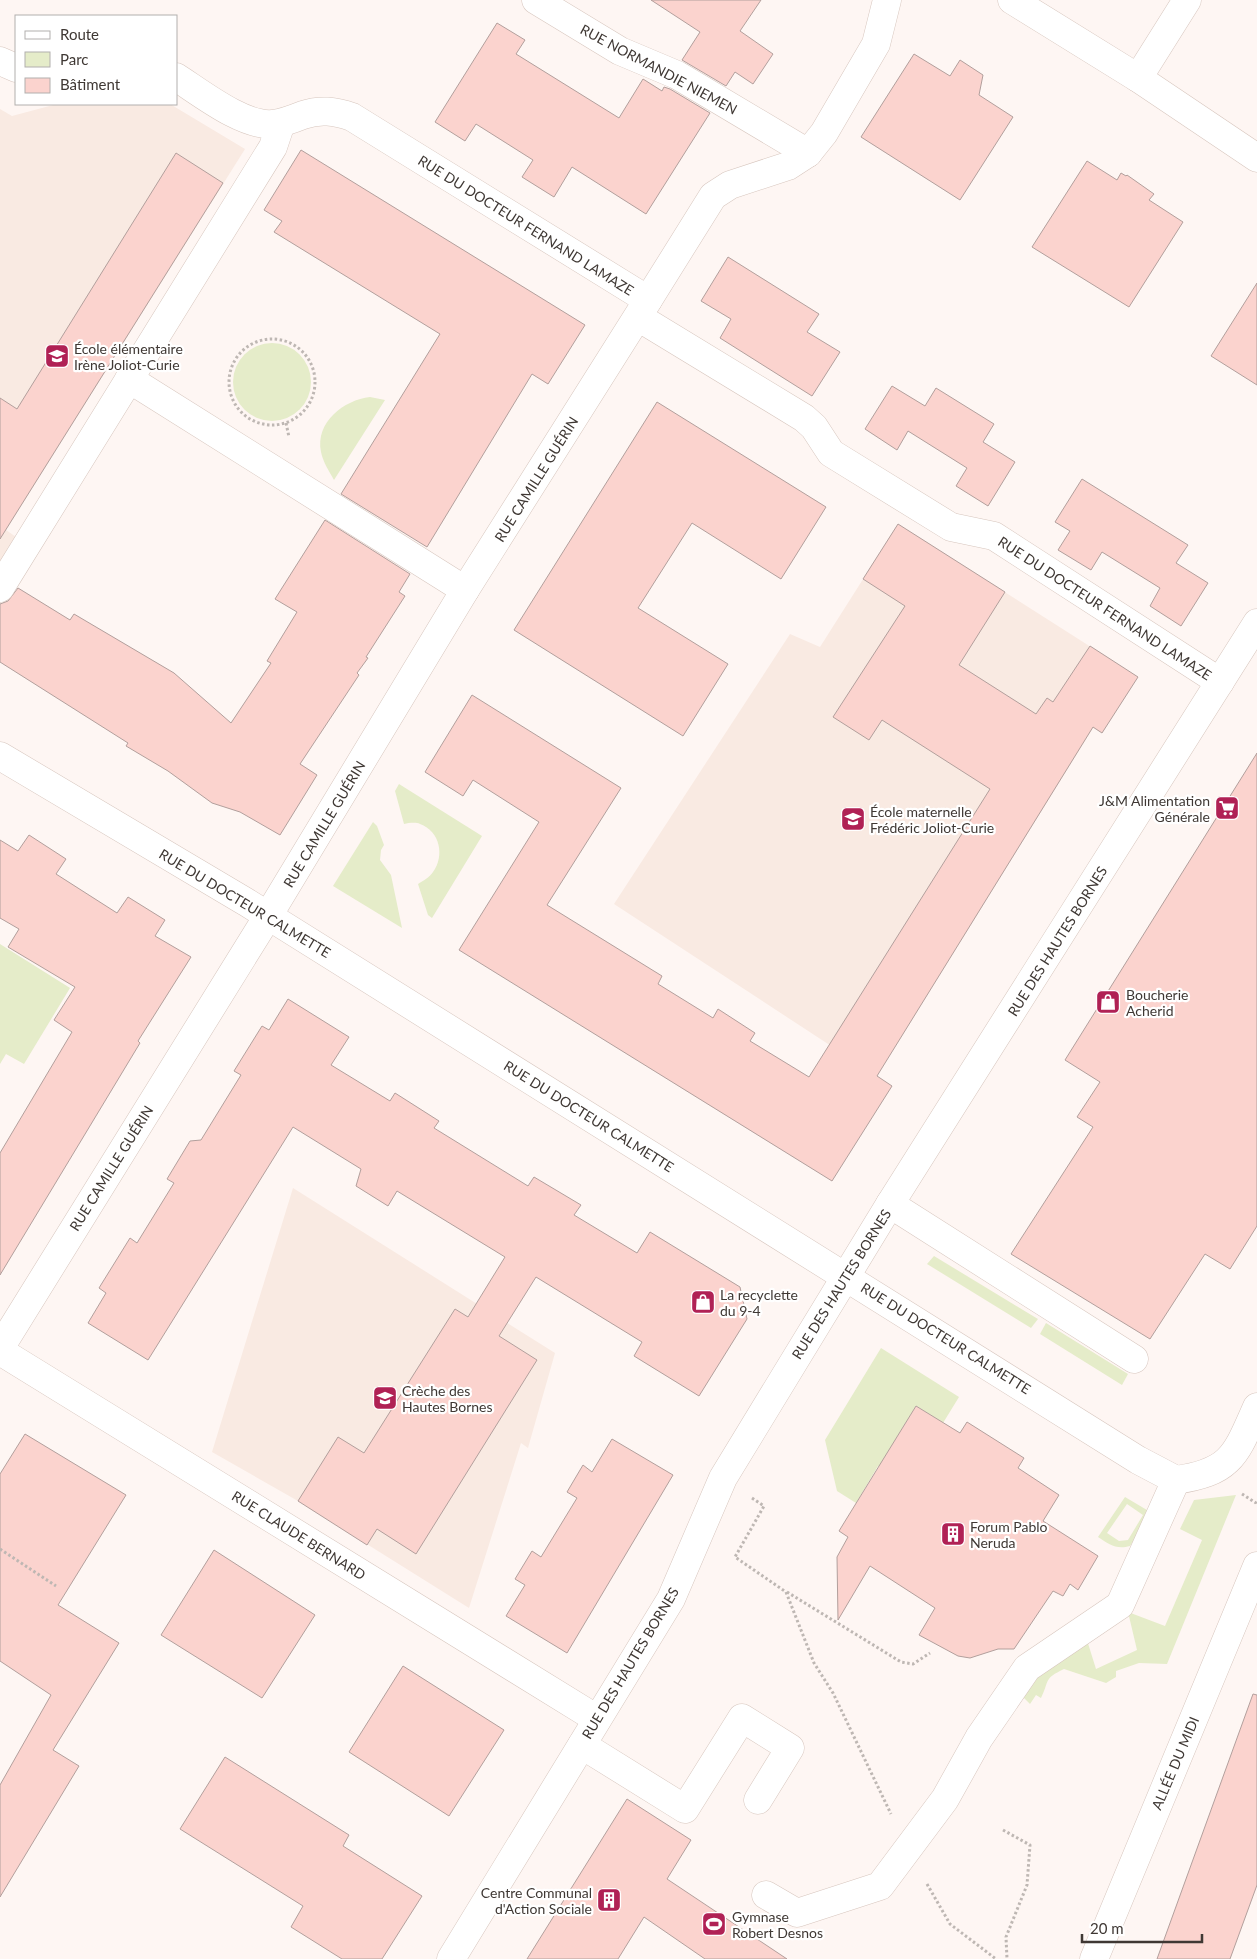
<svg xmlns="http://www.w3.org/2000/svg" width="1257" height="1959" viewBox="0 0 1257 1959" font-family="Lato,sans-serif">
	<style>
		.built { fill: #f9eae2 }
		.green { fill: #e5ecc9; fill-rule: evenodd }
		.building { fill: #fbd3ce; stroke: #b29f9c }
		.lines { fill: none; stroke-linecap: round; stroke-linejoin: round }
		.minor-casing { stroke: #d7c6be; stroke-width: 29 }
		.path { stroke: #beb7b3; stroke-width: 3; stroke-dasharray: 2.5 2.5; stroke-linecap: butt }
		.minor { stroke: #fff; stroke-width: 28 }
		.labels { text-anchor: middle; dominant-baseline: central; stroke-width: 4.5; stroke-linejoin: round; paint-order: stroke }
		.street-label { font-size: 14px; fill: #3f3834; stroke: #fff }
		.poi-label { font-size: 14px; fill: #3f3834; stroke: #fff; text-anchor: start }
	</style>
	<rect width="100%" height="100%" fill="#fef6f3"/>
	<!-- built -->
	<g class="built">
		<path d="M57,104H170L245,149L6,530L16,537L0,562V109L12,116Z"/>
		<path d="M898,524L1138,677L1102,733L1093,728L877,1076L614,904L790,634L820,647Z"/>
		<path d="M293,1188L555,1353L528,1448L521,1443L469,1608L298,1501L212,1452Z"/>
	</g>
	<!-- green -->
	<g class="green">
		<circle cx="272" cy="382" r="39"/>
		<path d="M370,397L385,400L334,480C329,471 323,462 321,452C315,422 344,400 370,397Z"/>
		<path d="M399,784L482,836L432,918L428,915L418,884C423,881 430,877 433,872C445,856 440,831 420,824C416,822 409,823 404,824L395,791Z"/>
		<path d="M373,822L377,826L384,845L381,850L380,860L391,875L402,928L333,886Z"/>
		<path d="M0,944L70,988L24,1064L6,1054L0,1064Z"/>
		<path d="M934,1256L1038,1319L1031,1328L927,1264Z"/>
		<path d="M1046,1323L1128,1374L1122,1385L1040,1334Z"/>
		<path d="M881,1348L959,1397L943,1423L916,1406L894,1443L884,1468L878,1466L856,1503L837,1491L825,1440Z"/>
		<path d="M1236,1495L1167,1664L1139,1663L1116,1671V1677L1106,1683L1064,1669C1043,1679 1050,1680 1041,1698L1036,1695L1030,1704L1022,1696L1041,1671L1086,1637L1096,1669L1137,1650L1128,1612L1165,1626L1202,1540L1180,1529L1194,1500Z"/>
		<path d="M1125,1497L1152,1513L1130,1546C1116,1550 1109,1544 1098,1537ZM1127,1504L1143,1515L1128,1540L1119,1541L1107,1533Z"/>
	</g>
	<!-- building -->
	<g class="building">
		<path d="M651,0H761L740,31L773,54L753,84L735,72L726,86L682,60L700,32Z"/>
		<path d="M497,23L525,40L516,54L619,118L643,79L662,91L664,87L670,89L710,113L646,214L572,167L554,197L522,177L533,160L476,124L465,141L435,122Z"/>
		<path d="M914,54L950,76L960,60L983,75L979,95L1013,117L960,200L861,137Z"/>
		<path d="M301,150L585,325L548,384L532,374L427,547L341,494L440,334L274,232L282,221L264,210Z"/>
		<path d="M176,153L223,183L0,539V398L17,409Z"/>
		<path d="M1087,161L1117,180L1121,173L1126,176L1127,175L1154,194L1149,200L1183,222L1129,307L1032,247Z"/>
		<path d="M728,257L819,314L807,332L840,352L812,396L720,338L731,319L701,301Z"/>
		<path d="M1257,283V385L1211,356Z"/>
		<path d="M892,386L925,406L936,388L994,424L983,442L1015,462L988,506L956,486L967,468L908,431L897,450L865,429Z"/>
		<path d="M657,402L826,507L781,579L692,523L638,608L728,664L683,736L514,630Z"/>
		<path d="M1082,479L1188,545L1176,563L1208,583L1181,626L1150,606L1160,588L1102,552L1091,570L1058,550L1070,531L1055,522Z"/>
		<path d="M325,520L410,574L399,592L405,596L366,657L368,658L357,673L359,675L300,764L317,775L280,835L240,812L212,803L168,771L126,746L128,743L0,662V604L8,601L18,588L70,620L74,614L174,673L231,723L271,663L267,661L297,612L275,599Z"/>
		<path d="M898,524L1005,592L959,665L1036,714L1047,698L1053,702L1090,646L1138,677L1102,733L1093,727L877,1076L892,1086L832,1181L459,950L539,822L473,780L463,796L425,772L472,695L621,788L547,905L662,976L658,984L713,1018L718,1009L755,1033L750,1041L809,1077L990,789L882,720L869,740L833,717L905,606L863,579Z"/>
		<path d="M1257,753V1226L1230,1269L1205,1254L1150,1339L1011,1254L1093,1127L1077,1117L1100,1082L1065,1060Z"/>
		<path d="M29,835L66,859L56,874L117,913L128,897L165,920L155,936L191,957L138,1041L140,1043L0,1275V1153L72,1032L54,1020L75,987L8,947L19,929L0,918V840L18,851Z"/>
		<path d="M288,999L349,1037L331,1065L390,1101L395,1093L439,1121L434,1128L528,1186L534,1177L581,1205L574,1215L637,1253L650,1232L740,1287L747,1319L699,1396L634,1356L642,1342L536,1277L499,1336L537,1360L416,1554L377,1529L367,1545L298,1501L338,1437L364,1453L455,1309L468,1317L505,1257L397,1191L388,1206L356,1186L361,1169L293,1127L148,1360L88,1323L106,1293L99,1288L130,1238L137,1243L174,1183L167,1179L190,1141L201,1140L241,1075L234,1071L262,1026L269,1030Z"/>
		<path d="M916,1406L960,1433L967,1422L1024,1458L1018,1468L1059,1495L1043,1521L1098,1556L1078,1590L1070,1584L1063,1596L1053,1591L1014,1649H998L970,1658L958,1656L919,1635L935,1608L870,1566L838,1620L837,1557L848,1537L839,1531Z"/>
		<path d="M25,1434L126,1495L58,1605L119,1643L53,1750L79,1766L0,1897V1785L51,1695L0,1661V1474Z"/>
		<path d="M612,1439L673,1475L567,1653L506,1616L525,1585L515,1579L532,1551L541,1557L577,1498L567,1492L583,1465L592,1472Z"/>
		<path d="M214,1550L315,1615L262,1698L161,1635Z"/>
		<path d="M403,1666L504,1730L449,1816L349,1752Z"/>
		<path d="M1253,1694L1257,1695V1885L1230,1959H1157Z"/>
		<path d="M225,1757L349,1835L343,1846L422,1896L382,1959H342L291,1927L303,1906L180,1829Z"/>
		<path d="M627,1799L691,1840L667,1879L787,1959H705L644,1917L618,1959H527Z"/>
	</g>
	<g class="lines">
		<defs>
			<g id="minor">
				<path d="M536,0L620,51L677,75L808,153"/>
				<path d="M1012,0L1138,78L1257,158"/>
				<path d="M0,61L16,68"/>
				<path d="M176,77C201,93 244,127 273,124C283,123 293,119 303,115C320,109 335,111 352,117L648,300L713,196L730,185L788,166L808,153L824,133L876,44L887,0"/>
				<path d="M1138,78L1187,0"/>
				<path d="M638,317L804,418L814,427L831,453L951,527L994,536L1220,682"/>
				<path d="M129,379L465,590"/>
				<path d="M0,588L273,147L281,123"/>
				<path d="M0,756L246,902L1138,1460L1176,1480"/>
				<path d="M890,1204L1134,1359"/>
				<path d="M0,1348L268,916L465,590L648,300"/>
				<path d="M0,1351L597,1719"/>
				<path d="M1176,1480C1232,1472 1236,1454 1257,1407"/>
				<path d="M582,1745L685,1809L742,1718L790,1748L758,1800"/>
				<path d="M766,1895L797,1913L880,1886L945,1799L979,1738L1027,1668L1120,1605L1176,1480"/>
				<path d="M451,1959L671,1599L723,1478L890,1204L1257,623"/>
				<path d="M1094,1959L1257,1566"/>
			</g>
		</defs>
		<!-- minor casing -->
		<use href="#minor" class="minor-casing"/>
		<!-- path -->
		<g class="path">
			<circle cx="272" cy="382" r="43"/>
			<path d="M286,423L289,437"/>
			<path d="M1242,1494L1256,1503L1257,1506"/>
			<path d="M752,1498L764,1506L735,1557L786,1592L814,1663L833,1693L891,1814"/>
			<path d="M0,1549L56,1586"/>
			<path d="M787,1592L901,1662L913,1664L930,1653"/>
			<path d="M1003,1830L1030,1845L1027,1885L1006,1937L1007,1959"/>
			<path d="M927,1884L950,1924L996,1959"/>
		</g>
		<!-- minor -->
		<use href="#minor" class="minor"/>
	</g>
	<!-- icons -->
	<defs>
		<symbol id="school-square" viewBox="-11 -11 22 22"><rect x="-9" y="-9" width="18" height="18" rx="4" fill="#b02155" stroke="#fff"/><path d="M0-5L7-2L0 1L-7-2ZM-4 1L0 2.5L4 1V4Q0 6-4 4Z" fill="#fff"/></symbol>
		<symbol id="supermarket-square" viewBox="-11 -11 22 22"><rect x="-9" y="-9" width="18" height="18" rx="4" fill="#b02155" stroke="#fff"/><path d="M-6-5.5h2.5l.6 2H6L4.5 2H-2.5L-4.4-4H-6ZM-1.5 3.2a1.3 1.3 0 1 0 .1 0ZM3 3.2a1.3 1.3 0 1 0 .1 0Z" fill="#fff"/></symbol>
		<symbol id="shop-square" viewBox="-11 -11 22 22"><rect x="-9" y="-9" width="18" height="18" rx="4" fill="#b02155" stroke="#fff"/><path d="M-5-2.5h2.3a2.7 3.5 0 0 1 5.4 0H5L5.5 6h-11ZM-1.5-2.5h3a1.5 2.3 0 0 0-3 0Z" fill="#fff"/></symbol>
		<symbol id="building-square" viewBox="-11 -11 22 22"><rect x="-9" y="-9" width="18" height="18" rx="4" fill="#b02155" stroke="#fff"/><path d="M-4-6H4V6H1V3H-1V6H-4ZM-2.5-4.3h1.7v1.8h-1.7ZM.8-4.3h1.7v1.8H.8ZM-2.5-1h1.7V.8h-1.7ZM.8-1h1.7V.8H.8Z" fill="#fff"/></symbol>
		<symbol id="stadium-square" viewBox="-11 -11 22 22"><rect x="-9" y="-9" width="18" height="18" rx="4" fill="#b02155" stroke="#fff"/><path d="M0-5a6.5 5 0 1 0 0 10a6.5 5 0 1 0 0-10ZM-3.5-1.8h7v3.6h-7Z" fill="#fff"/></symbol>
	</defs>
	<g fill-rule="evenodd">
		<use href="#school-square" x="43" y="342" width="28" height="28"/>
		<use href="#supermarket-square" x="1213" y="794" width="28" height="28"/>
		<use href="#school-square" x="839" y="805" width="28" height="28"/>
		<use href="#shop-square" x="1094" y="988" width="28" height="28"/>
		<use href="#shop-square" x="689" y="1288" width="28" height="28"/>
		<use href="#school-square" x="371" y="1384" width="28" height="28"/>
		<use href="#building-square" x="939" y="1520" width="28" height="28"/>
		<use href="#building-square" x="595" y="1886" width="28" height="28"/>
		<use href="#stadium-square" x="700" y="1910" width="28" height="28"/>
	</g>
	<g class="labels">
		<!-- street labels -->
		<g class="street-label">
			<text transform="translate(659 69) rotate(28)">RUE NORMANDIE NIEMEN</text>
			<text transform="translate(526 225) rotate(32)">RUE DU DOCTEUR FERNAND LAMAZE</text>
			<text transform="translate(536 479) rotate(-58)">RUE CAMILLE GUÉRIN</text>
			<text transform="translate(1105 608) rotate(33)">RUE DU DOCTEUR FERNAND LAMAZE</text>
			<text transform="translate(324 824) rotate(-59)">RUE CAMILLE GUÉRIN</text>
			<text transform="translate(245 903) rotate(31)">RUE DU DOCTEUR CALMETTE</text>
			<text transform="translate(1057 941) rotate(-58)">RUE DES HAUTES BORNES</text>
			<text transform="translate(589 1116) rotate(32)">RUE DU DOCTEUR CALMETTE</text>
			<text transform="translate(111 1168) rotate(-58)">RUE CAMILLE GUÉRIN</text>
			<text transform="translate(841 1284) rotate(-58)">RUE DES HAUTES BORNES</text>
			<text transform="translate(946 1338) rotate(32)">RUE DU DOCTEUR CALMETTE</text>
			<text transform="translate(299 1535) rotate(32)">RUE CLAUDE BERNARD</text>
			<text transform="translate(630 1663) rotate(-59)">RUE DES HAUTES BORNES</text>
			<text transform="translate(1175 1763) rotate(-67)">ALLÉE DU MIDI</text>
		</g>
		<!-- poi labels -->
		<g class="poi-label">
			<text x="74" y="348">École élémentaire<tspan x="74" dy="16">Irène Joliot-Curie</tspan></text>
			<text x="1210" y="800" text-anchor="end">J&amp;M Alimentation<tspan x="1210" dy="16">Générale</tspan></text>
			<text x="870" y="811">École maternelle<tspan x="870" dy="16">Frédéric Joliot-Curie</tspan></text>
			<text x="1126" y="994">Boucherie<tspan x="1126" dy="16">Acherid</tspan></text>
			<text x="720" y="1294">La recyclette<tspan x="720" dy="16">du 9-4</tspan></text>
			<text x="402" y="1390">Crèche des<tspan x="402" dy="16">Hautes Bornes</tspan></text>
			<text x="970" y="1526">Forum Pablo<tspan x="970" dy="16">Neruda</tspan></text>
			<text x="592" y="1892" text-anchor="end">Centre Communal<tspan x="592" dy="16">d'Action Sociale</tspan></text>
			<text x="732" y="1916">Gymnase<tspan x="732" dy="16">Robert Desnos</tspan></text>
		</g>
	</g>
	<!-- legend -->
	<rect x="15" y="15" width="162" height="90" fill="#ffffff" stroke="#b2afae"/>
	<rect x="25" y="31" width="25" height="8" fill="#ffffff" stroke="#b2afae"/>
	<text x="60" y="40" font-size="15" fill="#3f3834">Route</text>
	<rect x="25" y="52" width="25" height="15" fill="#e5ecc9" stroke="#b2afae"/>
	<text x="60" y="65" font-size="15" fill="#3f3834">Parc</text>
	<rect x="25" y="78" width="25" height="15" fill="#fbd3ce" stroke="#b2afae"/>
	<text x="60" y="90" font-size="15" fill="#3f3834">Bâtiment</text>
	<!-- scale -->
	<path d="M1082 1934v8h120v-8" fill="none" stroke="#3f3834" stroke-width="2.5"/>
	<text x="1090" y="1934" font-size="15" fill="#3f3834" stroke="#ffffff" stroke-width="4" paint-order="stroke">20 m</text>
</svg>
